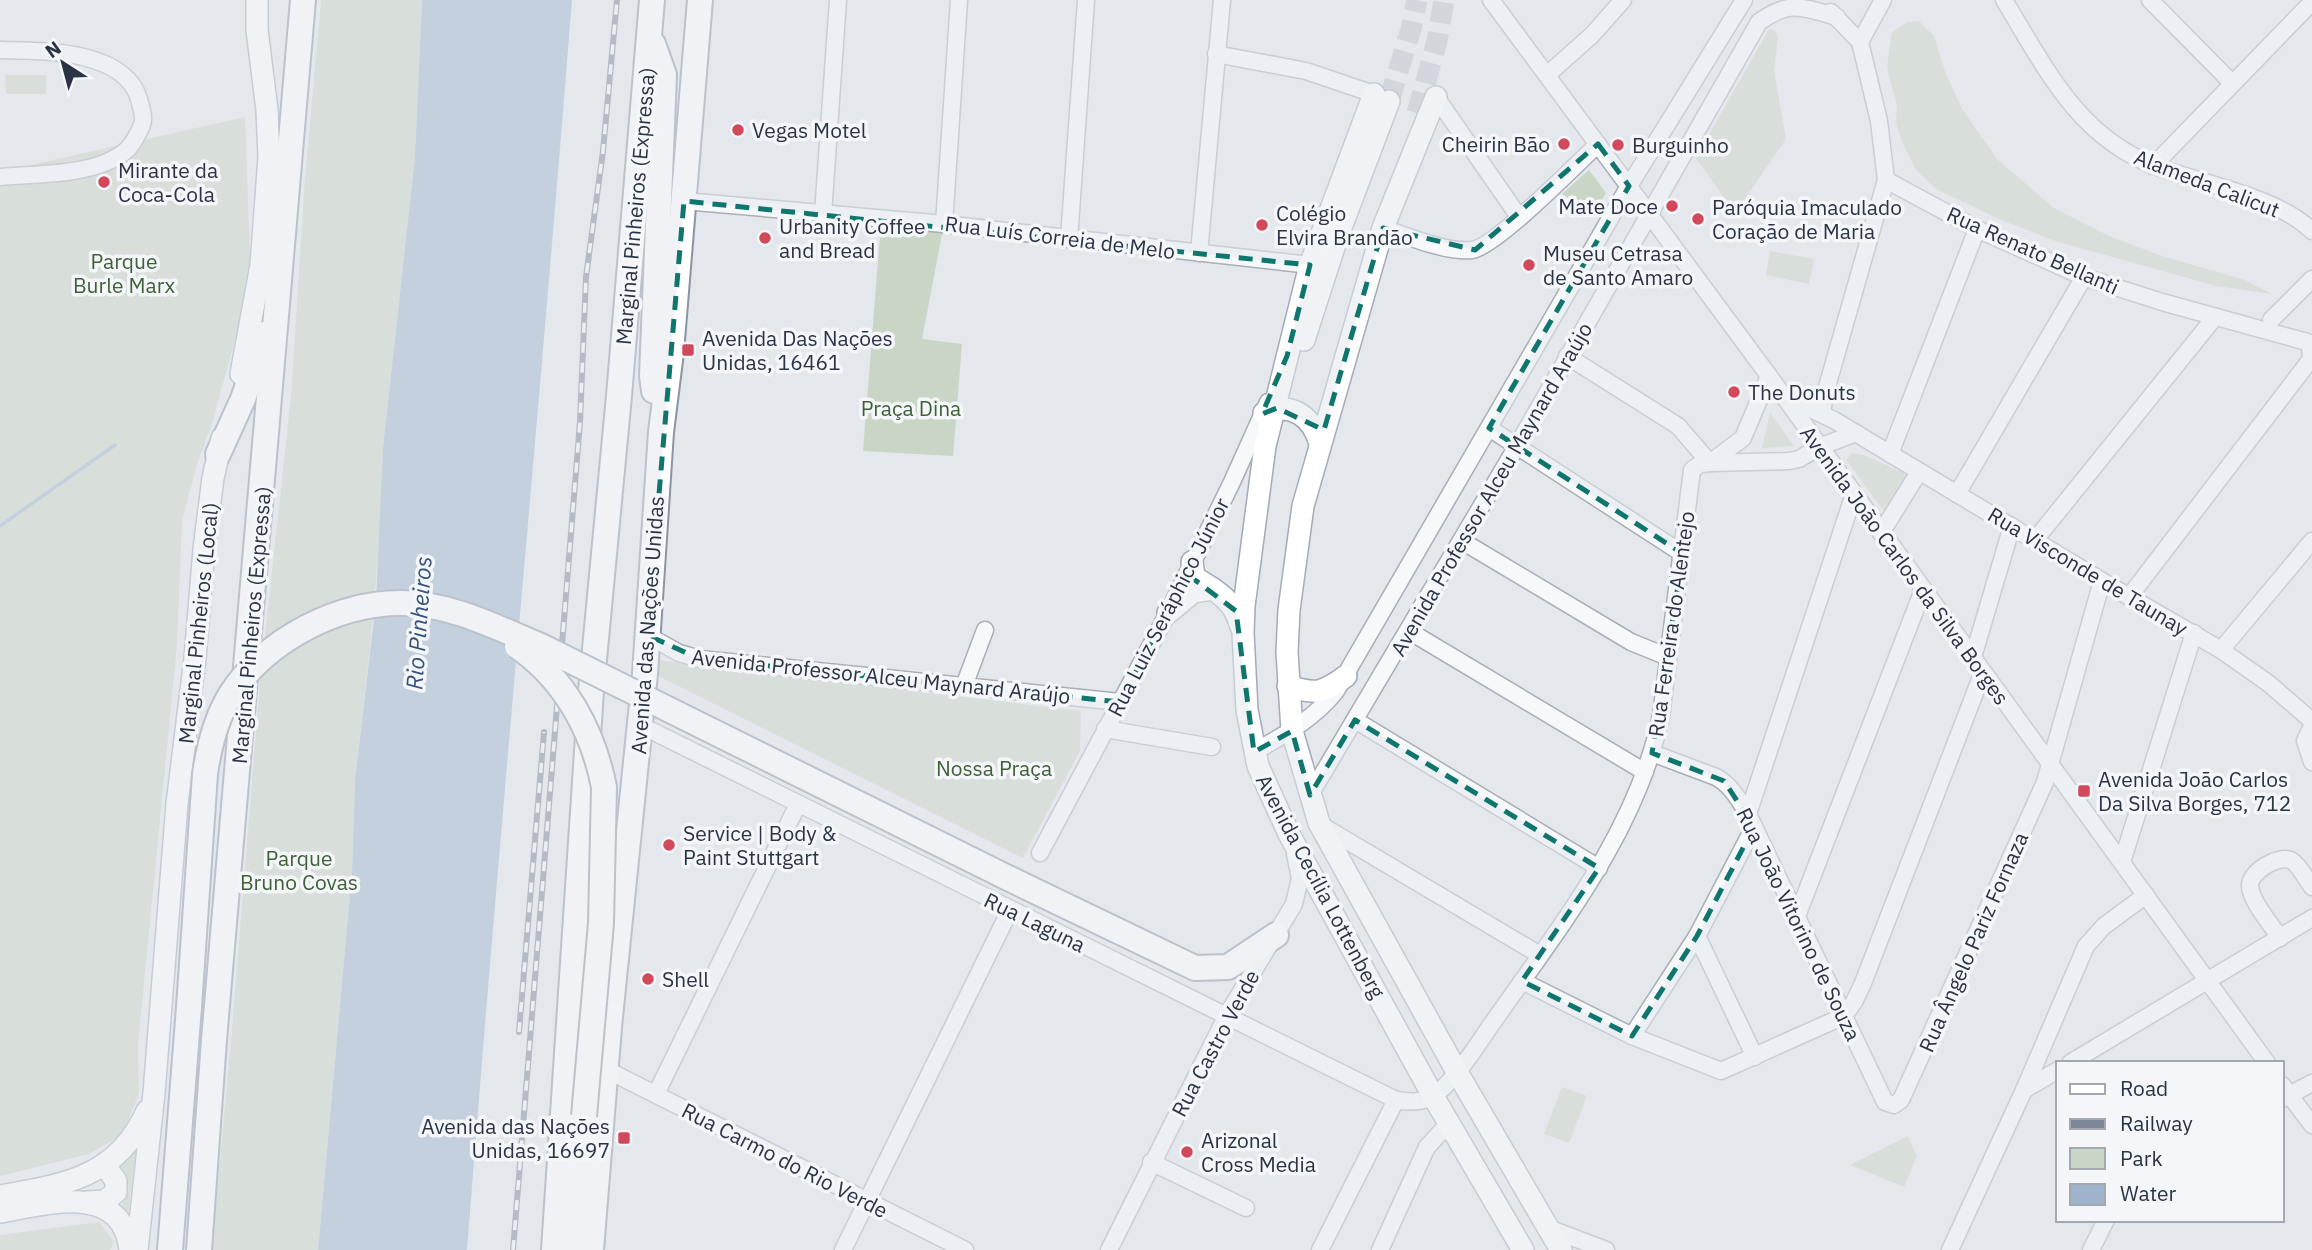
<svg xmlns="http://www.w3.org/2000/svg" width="2312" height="1250" viewBox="0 0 2312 1250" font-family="'IBM Plex Sans',sans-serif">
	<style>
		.green { fill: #c9d6c5 }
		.water { fill: #9fb4cc }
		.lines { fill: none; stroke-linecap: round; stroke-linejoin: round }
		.stream { stroke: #9fb4cc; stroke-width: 3.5 }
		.major-tunnel { stroke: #bfc3cb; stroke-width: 21; stroke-dasharray: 21 10; stroke-linecap: butt }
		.minor-casing { stroke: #a9aeb7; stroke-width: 19 }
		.major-casing { stroke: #a3abb8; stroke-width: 24 }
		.highway-casing { stroke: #8b94a3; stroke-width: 28 }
		.minor { stroke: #f7f8fa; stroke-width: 16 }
		.major { stroke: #fff; stroke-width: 21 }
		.highway { stroke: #fff; stroke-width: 24 }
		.rail-casing { stroke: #7d8696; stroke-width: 6 }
		.rail { stroke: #f4f6f9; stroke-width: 3.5; stroke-dasharray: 10; stroke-linecap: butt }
		.highway-bridge-casing { stroke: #8b94a3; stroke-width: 28; stroke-linecap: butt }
		.highway-bridge { stroke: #fff; stroke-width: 24 }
		.marked { fill: none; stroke: #0f766e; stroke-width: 5; stroke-dasharray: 14 9; stroke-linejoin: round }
		.poi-dot { fill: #d1495b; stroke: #f4f6f9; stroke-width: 2.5 }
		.labels { text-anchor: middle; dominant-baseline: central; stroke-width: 7; stroke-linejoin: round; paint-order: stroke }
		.poi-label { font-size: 21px; fill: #2b3445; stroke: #f4f6f9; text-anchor: start }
		.street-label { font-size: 21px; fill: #2b3445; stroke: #f4f6f9 }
		.park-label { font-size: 21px; fill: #3f6138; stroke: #f4f6f9 }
		.water-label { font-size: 23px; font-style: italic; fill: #34527a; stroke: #f4f6f9 }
	</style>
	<rect width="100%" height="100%" fill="#e4e7ec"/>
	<!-- green -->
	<g class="green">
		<path d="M321,0H422L415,156L383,448L382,508L371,639L355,780L352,872L318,1250H212L232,1029L260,682L291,396L305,178Z"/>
		<path d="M1919,21L1934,36L1946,74L1962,109L1998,160L2054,208L2109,236L2162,256L2245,280L2272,294L2216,286L2055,241L1999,219L1936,189L1916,170L1903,144L1896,123L1897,106L1887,67L1892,32L1908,22Z"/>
		<path d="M1769,29L1776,31L1778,39L1774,71L1786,139L1735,213L1696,158Z"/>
		<path d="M5,75H46V94H6Z"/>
		<path d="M245,117L251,282L211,427L198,461L182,521L177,645L138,1045L139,1094L122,1135L89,1154L0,1176V172Z"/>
		<path d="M1589,170L1606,193L1590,218L1581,212L1584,208L1562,194Z"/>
		<path d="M881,223L943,229L922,339L962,344L953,456L863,451Z"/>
		<path d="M1770,251L1814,259L1809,284L1766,275Z"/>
		<path d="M1770,413L1794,446L1762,448Z"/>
		<path d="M1852,453L1864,455L1911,476L1886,514L1846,460Z"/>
		<path d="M658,660L1081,711L1080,751L1023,858L656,675Z"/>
		<path d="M1562,1087L1587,1096L1569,1143L1544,1134Z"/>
		<path d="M1908,1136L1917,1156L1904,1187L1850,1165Z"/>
		<path d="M136,1149L128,1216L121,1208C132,1189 131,1184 119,1166Z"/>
		<path d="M99,1222L114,1242L110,1250H0V1235Z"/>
	</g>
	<!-- water -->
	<path class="water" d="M422,0H572C539,417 499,833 467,1250H318L352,872L355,780L376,602L383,448L415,156Z"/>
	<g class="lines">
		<!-- stream -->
		<path class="stream" d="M0,526L115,445"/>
		<!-- major-tunnel -->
		<g class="major-tunnel">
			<path d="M1389,101L1411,29L1417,0"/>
			<path d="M1417,113L1437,41L1444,0"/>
		</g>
		<defs>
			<g id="minor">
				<path d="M1491,0L1769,376L2267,1063"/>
				<path d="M2004,0C2045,67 2077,136 2155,166C2202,184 2276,196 2312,231"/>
				<path d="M2150,0L2232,83"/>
				<path d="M1860,42L1883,0"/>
				<path d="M0,50C41,51 124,49 139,99C141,107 145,117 142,125C133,145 128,153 107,162C77,175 32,174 0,177"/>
				<path d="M1216,54L1306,71L1374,94"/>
				<path d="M1547,75L1592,35L1623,0"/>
				<path d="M1436,97L1519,217"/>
				<path d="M2153,166L2312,2"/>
				<path d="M1886,180L1977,229L2084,277L2162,302L2307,342L2310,347L2311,359L2129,597"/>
				<path d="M684,201L944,224L1310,265"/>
				<path d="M823,214L838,0"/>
				<path d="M944,224L959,0"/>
				<path d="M1383,228C1407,236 1447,253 1472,250C1494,248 1577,164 1598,144"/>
				<path d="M1069,239L1086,0"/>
				<path d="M1199,253L1222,0"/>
				<path d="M2271,320L2312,279"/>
				<path d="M1567,356L1678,426L1710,463"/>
				<path d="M1785,397L1834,420L2102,581L2221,650L2268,683L2312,721"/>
				<path d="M1822,413L1825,394L1886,180L1879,121L1860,42L1831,12"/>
				<path d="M1489,428L1683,554"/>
				<path d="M1890,454L1977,229"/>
				<path d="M1710,463L1743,438L1769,376"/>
				<path d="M1957,494L2084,277"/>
				<path d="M1881,533L1919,472"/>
				<path d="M2035,540L2215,317"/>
				<path d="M1462,541L1631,642L1668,657"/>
				<path d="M1409,631L1645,772"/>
				<path d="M647,635L679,653L700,659L1120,702"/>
				<path d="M2221,650L2312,541"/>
				<path d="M1973,657L2012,526"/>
				<path d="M964,686L985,630"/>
				<path d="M1355,720L1599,868"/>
				<path d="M640,725L1396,1100C1409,1102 1421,1103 1433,1096C1455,1082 1480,1040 1496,1018C1562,924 1637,830 1661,716L1692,470L1700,464L1710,463L1789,461L1799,459L1819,447L1856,433"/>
				<path d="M2312,726L2305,741L2312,762"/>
				<path d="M1105,729L1212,747"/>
				<path d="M1254,752C1284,735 1314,719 1336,691L1629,186L1744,0"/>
				<path d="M1652,753L1716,777C1731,785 1739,800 1748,814L1885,1102L1894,1105L1901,1100L2045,782L2102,581"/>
				<path d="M1310,795L1517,446L1759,22C1789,0 1803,7 1837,17"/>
				<path d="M1748,814L1854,494"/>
				<path d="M1319,824L1540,955"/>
				<path d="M1040,853L1168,613L1232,482L1268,402"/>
				<path d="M2122,862L2194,633"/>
				<path d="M1797,916L1923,590"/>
				<path d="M1697,936L1755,1057"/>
				<path d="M2280,938C2272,926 2250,900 2250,886C2249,872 2280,853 2292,861C2300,866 2306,879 2312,887"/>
				<path d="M1522,981L1632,1036L1721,1071L1844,1016L1854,1002L1863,983L1983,672"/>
				<path d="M1632,1036L1697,936L1754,827"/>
				<path d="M2070,1063L2312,918"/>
				<path d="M605,1069L965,1250"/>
				<path d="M2282,1085L2312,1125"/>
				<path d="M2024,1090L2058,1070"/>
				<path d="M656,1094L798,804"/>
				<path d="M2282,1099L2312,1083"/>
				<path d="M1151,1162L1246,1208"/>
				<path d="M1548,1228L1606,1250"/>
				<path d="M843,1250L1010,910"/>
				<path d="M1109,1250L1227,1015L1294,904L1300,878L1295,854"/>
				<path d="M1320,1250L1396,1100"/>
				<path d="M1380,1250L1427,1147L1449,1123"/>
				<path d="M1950,1250L2024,1090L2086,946L2104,926L2146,895"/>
				<path d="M2091,1250L2106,1220"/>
			</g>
			<g id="major">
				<path d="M1374,94L1310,265L1265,446L1244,606L1243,633L1247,710L1258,766L1289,834L1433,1096L1523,1250"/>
				<path d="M1436,97L1383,228L1303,506L1289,610L1287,652L1292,731L1319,823L1457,1072L1561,1250"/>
				<path d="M1304,340L1337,238L1389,101"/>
				<path d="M241,374L261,265L269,157L267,110L257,30V0"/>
				<path d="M1264,413C1291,401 1313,417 1320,444"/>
				<path d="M1192,562L1194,577L1213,589"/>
				<path d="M1168,613L1193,592L1213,589C1229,600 1236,609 1241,627"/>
				<path d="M1288,686C1316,695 1323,693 1346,676"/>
				<path d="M0,1196C64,1185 118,1177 147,1111"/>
				<path d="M87,1202L105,1201L116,1192V1181L105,1165"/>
				<path d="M0,1212C46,1204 122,1181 130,1250"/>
				<path d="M137,1250L154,1093L177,804L195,658L204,549L213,478L222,438"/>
			</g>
			<g id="highway">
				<path d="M653,44L664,75L652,376L654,391"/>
				<path d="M218,454L243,399L265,334"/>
				<path d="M1008,878L1195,968L1228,967L1276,935"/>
				<path d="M170,1250L189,1007"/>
				<path d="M199,1250L214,1040L303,0"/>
				<path d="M554,1250L591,691L619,396L652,0"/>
				<path d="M573,1250L584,1116"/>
				<path d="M591,1250L609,1027L645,674L661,432L671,352L700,0"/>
			</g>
		</defs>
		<!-- minor casing -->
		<use href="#minor" class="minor-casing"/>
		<!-- major casing -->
		<use href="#major" class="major-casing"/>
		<!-- highway casing -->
		<use href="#highway" class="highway-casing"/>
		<!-- minor -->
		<use href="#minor" class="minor"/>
		<!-- major -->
		<use href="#major" class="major"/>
		<!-- highway -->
		<use href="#highway" class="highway"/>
		<defs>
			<g id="rail">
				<path d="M519,1032L544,732"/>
				<path d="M513,1250L580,422L586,277L603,151L617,0"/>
			</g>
		</defs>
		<!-- rail casing -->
		<use href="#rail" class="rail-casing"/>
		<!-- rail -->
		<use href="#rail" class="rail"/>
		<defs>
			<g id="highway-bridge">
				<path d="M517,646C565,679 593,731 604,787L601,923L584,1116"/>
				<path d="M189,1007L205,774C209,746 216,718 231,694C267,639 339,602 404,603C451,604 498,628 541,646L1008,878"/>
			</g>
		</defs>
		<!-- highway-bridge casing -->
		<use href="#highway-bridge" class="highway-bridge-casing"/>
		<!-- highway-bridge -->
		<use href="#highway-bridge" class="highway-bridge"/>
	</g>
	<!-- marked area -->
	<path d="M0 0H2312V1250H0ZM1598,144L1629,186L1489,428L1683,554L1652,753L1724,781L1754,827L1697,936L1632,1036L1522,981L1599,868L1355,720L1310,795L1292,731L1254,752L1236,611L1187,574L1120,702L700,659L647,635L684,201L1310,265L1287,356L1262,414L1277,408L1324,430L1383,228L1475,250Z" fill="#e4e7ec" fill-opacity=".55" fill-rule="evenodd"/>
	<path class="marked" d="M1598,144L1629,186L1489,428L1683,554L1652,753L1724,781L1754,827L1697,936L1632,1036L1522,981L1599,868L1355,720L1310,795L1292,731L1254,752L1236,611L1187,574L1120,702L700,659L647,635L684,201L1310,265L1287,356L1262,414L1277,408L1324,430L1383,228L1475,250Z"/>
	<!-- markers -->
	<g class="poi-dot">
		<circle cx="738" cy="130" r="7"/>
		<circle cx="1564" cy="144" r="7"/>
		<circle cx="1618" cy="145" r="7"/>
		<circle cx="104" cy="182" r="7"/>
		<circle cx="1672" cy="206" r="7"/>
		<circle cx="1698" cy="219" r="7"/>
		<circle cx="1262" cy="225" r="7"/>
		<circle cx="765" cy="238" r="7"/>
		<circle cx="1529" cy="265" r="7"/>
		<rect x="681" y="343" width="14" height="14" rx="3.5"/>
		<circle cx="1734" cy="392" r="7"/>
		<rect x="2077" y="784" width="14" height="14" rx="3.5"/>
		<circle cx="669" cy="845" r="7"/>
		<circle cx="648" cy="979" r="7"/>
		<rect x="617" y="1131" width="14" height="14" rx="3.5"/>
		<circle cx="1187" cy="1152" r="7"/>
	</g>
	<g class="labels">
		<!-- poi labels -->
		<g class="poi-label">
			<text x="752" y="130">Vegas Motel</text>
			<text x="1550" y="144" text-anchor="end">Cheirin Bão</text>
			<text x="1632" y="145">Burguinho</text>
			<text x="118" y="170">Mirante da<tspan x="118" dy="24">Coca-Cola</tspan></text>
			<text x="1658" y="206" text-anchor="end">Mate Doce</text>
			<text x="1712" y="207">Paróquia Imaculado<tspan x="1712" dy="24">Coração de Maria</tspan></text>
			<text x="1276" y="213">Colégio<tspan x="1276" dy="24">Elvira Brandão</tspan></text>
			<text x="779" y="226">Urbanity Coffee<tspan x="779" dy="24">and Bread</tspan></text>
			<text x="1543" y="253">Museu Cetrasa<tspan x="1543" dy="24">de Santo Amaro</tspan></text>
			<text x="702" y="338">Avenida Das Nações<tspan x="702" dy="24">Unidas, 16461</tspan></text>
			<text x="1748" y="392">The Donuts</text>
			<text x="2098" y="779">Avenida João Carlos<tspan x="2098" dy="24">Da Silva Borges, 712</tspan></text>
			<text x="683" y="833">Service | Body &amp;<tspan x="683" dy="24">Paint Stuttgart</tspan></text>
			<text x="662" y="979">Shell</text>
			<text x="610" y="1126" text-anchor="end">Avenida das Nações<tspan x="610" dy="24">Unidas, 16697</tspan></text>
			<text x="1201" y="1140">Arizonal<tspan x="1201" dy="24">Cross Media</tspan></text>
		</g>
		<!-- street labels -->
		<g class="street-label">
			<text transform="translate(2207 183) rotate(21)">Alameda Calicut</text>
			<text transform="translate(635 206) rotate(-85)">Marginal Pinheiros (Expressa)</text>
			<text transform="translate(1060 237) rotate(7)">Rua Luís Correia de Melo</text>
			<text transform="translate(2033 250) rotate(24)">Rua Renato Bellanti</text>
			<text transform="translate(1491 489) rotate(-60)">Avenida Professor Alceu Maynard Araújo</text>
			<text transform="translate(1905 565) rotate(54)">Avenida João Carlos da Silva Borges</text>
			<text transform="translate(2088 571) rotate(31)">Rua Visconde de Taunay</text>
			<text transform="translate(1168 607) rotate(-63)">Rua Luiz Seráphico Júnior</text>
			<text transform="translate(198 623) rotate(-84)">Marginal Pinheiros (Local)</text>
			<text transform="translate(1671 624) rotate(-82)">Rua Ferreira do Alentejo</text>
			<text transform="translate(251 625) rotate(-85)">Marginal Pinheiros (Expressa)</text>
			<text transform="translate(647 625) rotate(-86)">Avenida das Nações Unidas</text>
			<text transform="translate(881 676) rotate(6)">Avenida Professor Alceu Maynard Araújo</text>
			<text transform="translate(1321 886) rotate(62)">Avenida Cecília Lottenberg</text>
			<text transform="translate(1035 922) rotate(26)">Rua Laguna</text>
			<text transform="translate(1799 924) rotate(64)">Rua João Vitorino de Souza</text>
			<text transform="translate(1973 942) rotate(-66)">Rua Ângelo Pariz Fornaza</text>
			<text transform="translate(1215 1043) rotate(-62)">Rua Castro Verde</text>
			<text transform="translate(785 1160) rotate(27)">Rua Carmo do Rio Verde</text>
		</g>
		<!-- park labels -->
		<g class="park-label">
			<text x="124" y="261">Parque<tspan x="124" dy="24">Burle Marx</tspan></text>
			<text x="911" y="408">Praça Dina</text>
			<text x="994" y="768">Nossa Praça</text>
			<text x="299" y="858">Parque<tspan x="299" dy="24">Bruno Covas</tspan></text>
		</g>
		<!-- water labels -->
		<g class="water-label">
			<text transform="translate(418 623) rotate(-86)">Rio Pinheiros</text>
		</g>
	</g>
	<!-- legend -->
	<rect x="2056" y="1061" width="228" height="161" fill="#f4f6f9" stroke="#a4a8b1" stroke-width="2"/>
	<rect x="2070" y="1084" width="35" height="10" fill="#ffffff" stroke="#a4a8b1" stroke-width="2"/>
	<text x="2120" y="1096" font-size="21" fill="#2b3445">Road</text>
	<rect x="2070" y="1119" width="35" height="10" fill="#7d8696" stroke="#a4a8b1" stroke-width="2"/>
	<text x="2120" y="1131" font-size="21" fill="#2b3445">Railway</text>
	<rect x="2070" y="1148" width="35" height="21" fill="#c9d6c5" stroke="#a4a8b1" stroke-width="2"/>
	<text x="2120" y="1166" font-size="21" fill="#2b3445">Park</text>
	<rect x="2070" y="1184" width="35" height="21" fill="#9fb4cc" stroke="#a4a8b1" stroke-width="2"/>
	<text x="2120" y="1201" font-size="21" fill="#2b3445">Water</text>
	<!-- north arrow -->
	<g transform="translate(63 63) rotate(324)" stroke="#f4f6f9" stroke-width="5" paint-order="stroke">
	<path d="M0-5L12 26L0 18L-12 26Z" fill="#2b3445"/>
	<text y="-10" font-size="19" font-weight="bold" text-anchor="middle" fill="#2b3445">N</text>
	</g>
</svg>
